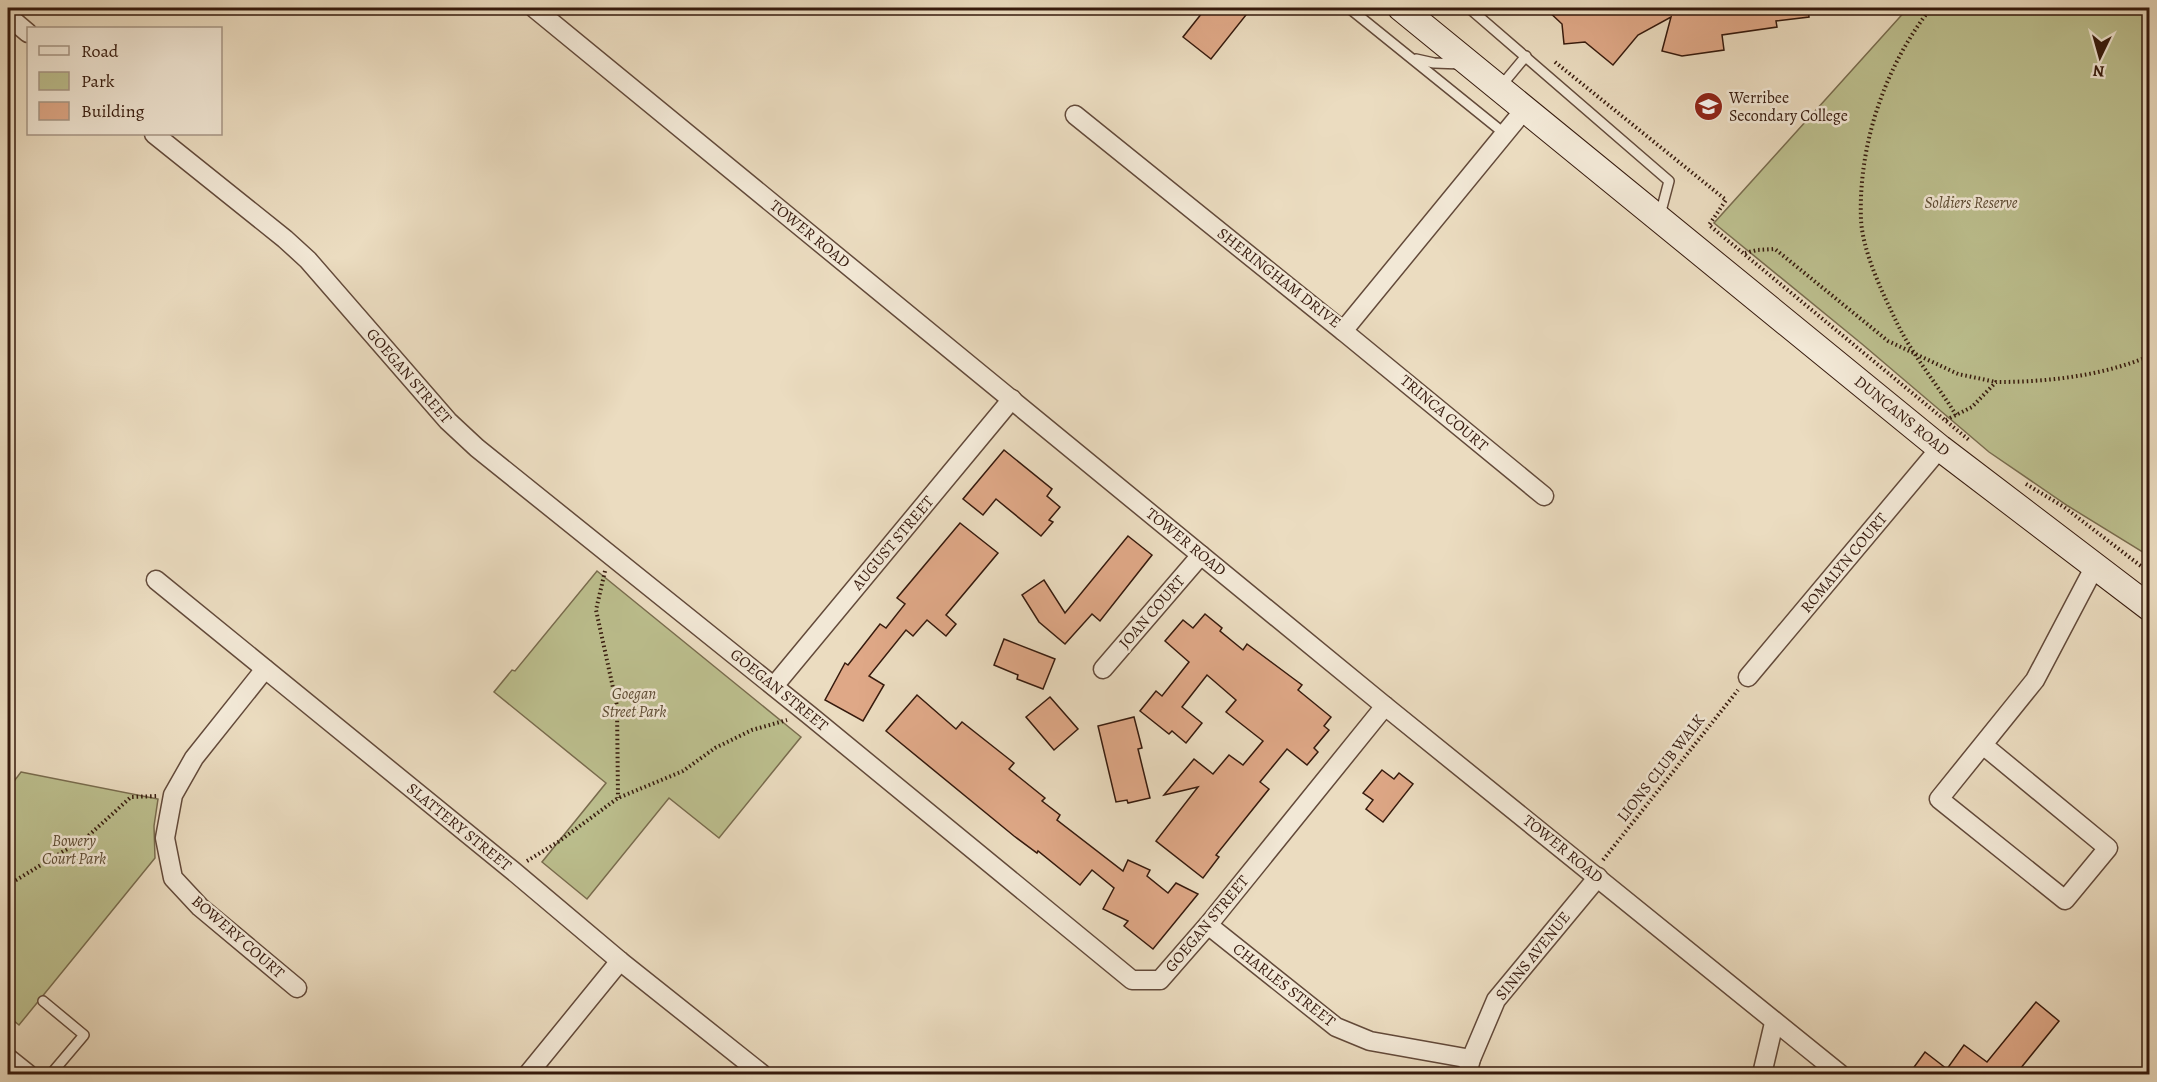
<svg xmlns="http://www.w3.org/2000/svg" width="2157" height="1082" viewBox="0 0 2157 1082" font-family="Alegreya,serif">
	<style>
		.green { fill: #bcbf8e; stroke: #796c4e; stroke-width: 1.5 }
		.building { fill: #dfa887; stroke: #361a0d; stroke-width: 1.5 }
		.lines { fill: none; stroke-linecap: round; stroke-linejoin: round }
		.lane-casing { stroke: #634a3a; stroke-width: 12 }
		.street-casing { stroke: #634a3a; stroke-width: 21 }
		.secondary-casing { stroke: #361a0d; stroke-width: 28 }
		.path { stroke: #361a0d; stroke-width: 4; stroke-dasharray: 1.5 3; stroke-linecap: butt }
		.lane { stroke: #f2e8d6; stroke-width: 9 }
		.street { stroke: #f2e8d6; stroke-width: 18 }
		.secondary { stroke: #f2e8d6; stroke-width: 26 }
		.labels { text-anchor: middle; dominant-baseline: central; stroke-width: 5; stroke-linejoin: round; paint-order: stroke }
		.poi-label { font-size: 16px; fill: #361a0d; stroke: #f2e8d6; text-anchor: start }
		.park-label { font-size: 16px; font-style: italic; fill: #5e4c34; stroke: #f2e8d6 }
		.street-label { font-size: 16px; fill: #361a0d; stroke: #f2e8d6 }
	</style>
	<rect width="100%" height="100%" fill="#ebdcc0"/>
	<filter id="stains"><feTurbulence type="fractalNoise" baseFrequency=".00333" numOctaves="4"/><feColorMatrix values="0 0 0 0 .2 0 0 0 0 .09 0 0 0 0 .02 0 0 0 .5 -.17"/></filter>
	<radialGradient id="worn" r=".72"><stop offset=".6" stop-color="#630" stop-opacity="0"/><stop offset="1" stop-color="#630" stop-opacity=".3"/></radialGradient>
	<!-- green -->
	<g class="green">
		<path d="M1908,8H2149V556L2068,506L1989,452L1862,344L1714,223Z"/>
		<path d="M597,571L801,737L719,838L669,798L587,899L542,862L606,783L494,692L512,670L515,671Z"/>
		<path d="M21,772L158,799L154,826L155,858L19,1025L8,1016V789Z"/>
	</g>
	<!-- building -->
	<g class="building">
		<path d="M1206,8H1236L1246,15L1211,59L1183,37Z"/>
		<path d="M1545,8H1808L1809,17L1776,21L1777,27L1722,35L1724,50L1682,56L1662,51L1671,17L1638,35L1613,65L1585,42L1564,44L1562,24Z"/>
		<path d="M1004,450L1052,489L1047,496L1060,507L1049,520L1053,522L1041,536L996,499L983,515L963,499Z"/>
		<path d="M960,523L998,553L946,615L956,624L946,636L927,620L913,636L906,630L869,676L884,685L863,721L825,700L845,663L848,665L880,624L886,628L905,604L897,598Z"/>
		<path d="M1128,536L1152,555L1100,621L1092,614L1065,644L1039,622L1022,595L1044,580L1065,613Z"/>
		<path d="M1205,614L1222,628L1220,631L1243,650L1247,644L1294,679L1302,685L1298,690L1331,717L1324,726L1329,730L1314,748L1318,752L1307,765L1287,749L1260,782L1269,789L1216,855L1219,857L1203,878L1156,841L1198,787L1164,795L1194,759L1213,774L1229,755L1243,765L1263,741L1226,712L1236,700L1207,675L1182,707L1202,723L1186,743L1172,731L1169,734L1140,711L1156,691L1162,696L1189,662L1165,641L1183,620L1193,628Z"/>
		<path d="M1004,639L1055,659L1043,689L1017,679L1018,675L994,665Z"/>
		<path d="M917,695L956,729L962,722L1014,763L1009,769L1045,798L1042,801L1060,815L1057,820L1123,871L1128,860L1150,870L1147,876L1168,893L1176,883L1198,894L1153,949L1124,926L1128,921L1103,909L1114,888L1092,870L1080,885L1038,851L1037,853L1014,836L886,731Z"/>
		<path d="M1050,697L1078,729L1054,750L1026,717Z"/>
		<path d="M1134,717L1142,748L1138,749L1150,798L1128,803L1127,800L1116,802L1098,726Z"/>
		<path d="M1382,770L1394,779L1399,773L1413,784L1383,822L1366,809L1373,800L1363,793Z"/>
		<path d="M2036,1002L2059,1021L2016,1074H1909L1925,1052L1947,1069L1964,1045L1987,1062Z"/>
	</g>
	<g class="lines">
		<defs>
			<g id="lane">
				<path d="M1349,8L1505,134"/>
				<path d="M1469,8L1669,181L1660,215"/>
				<path d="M1416,59L1434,63L1462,64"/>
				<path d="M1501,86L1526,56"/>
				<path d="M43,1001L84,1035L51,1074"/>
			</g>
			<g id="street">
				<path d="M534,8L1385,706L1840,1074"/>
				<path d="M8,16L28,33"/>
				<path d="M1075,115L1343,331L1525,109"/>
				<path d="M154,134L285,239L308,260L448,421L477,448L808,714L1132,980H1160L1208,925L1385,706"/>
				<path d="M1343,331L1544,496"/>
				<path d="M156,580L512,870L620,961L762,1074"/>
				<path d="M265,669L194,758L173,795L165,838L173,878L200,907L297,988"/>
				<path d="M1103,669L1201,555"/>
				<path d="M1748,677L1940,448"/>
				<path d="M774,686L1012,399"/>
				<path d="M1983,745L2108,848L2065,900L1939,799L2035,680L2095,566"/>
				<path d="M1208,925L1336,1027L1370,1041L1471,1059"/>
				<path d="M8,1058L28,1074"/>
				<path d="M528,1074L620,961"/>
				<path d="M1467,1074L1471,1059L1496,1000L1598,877"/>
				<path d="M1762,1074L1774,1023"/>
			</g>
			<path id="secondary" d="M1401,8L1940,448L2150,608"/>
		</defs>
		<!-- lane casing -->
		<use href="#lane" class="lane-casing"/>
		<!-- street casing -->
		<use href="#street" class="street-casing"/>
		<!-- secondary casing -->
		<use href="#secondary" class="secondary-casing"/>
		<!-- path -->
		<g class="path">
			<path d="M1931,8C1885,66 1858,145 1861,220C1863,253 1883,294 1897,323C1913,356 1937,384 1956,415"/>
			<path d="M1555,62L1726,200L1709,225L1969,440"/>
			<path d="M1745,253L1757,250L1775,249L1888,341L1958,374L1996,382"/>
			<path d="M1946,420L1972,407L1996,382C2048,382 2101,376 2150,356"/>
			<path d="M2026,484L2064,507L2150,573"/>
			<path d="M605,571L596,610L617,706L618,798"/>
			<path d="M1603,860L1738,690"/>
			<path d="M527,861L558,842L618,798L683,771L715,748L752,730L787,720"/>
			<path d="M8,885L87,837L131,797L157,796"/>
		</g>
		<!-- lane -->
		<use href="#lane" class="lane"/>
		<!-- street -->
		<use href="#street" class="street"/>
		<!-- secondary -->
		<use href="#secondary" class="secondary"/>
	</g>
	<!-- icons -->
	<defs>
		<symbol id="school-disc" viewBox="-11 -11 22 22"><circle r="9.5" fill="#8f2418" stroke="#f2e8d6"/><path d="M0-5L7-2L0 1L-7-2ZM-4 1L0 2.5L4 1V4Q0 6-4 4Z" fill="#fff"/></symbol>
	</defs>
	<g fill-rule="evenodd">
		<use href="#school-disc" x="1692" y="90" width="33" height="33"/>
	</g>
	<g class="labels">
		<!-- poi labels -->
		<g class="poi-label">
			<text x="1729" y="98">Werribee<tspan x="1729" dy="18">Secondary College</tspan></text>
		</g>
		<!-- park labels -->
		<g class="park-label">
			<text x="1971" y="203">Soldiers Reserve</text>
			<text x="634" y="694">Goegan<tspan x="634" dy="18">Street Park</tspan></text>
			<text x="74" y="841">Bowery<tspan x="74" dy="18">Court Park</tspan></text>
		</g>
		<!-- street labels -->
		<g class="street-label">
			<text transform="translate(810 234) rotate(39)">TOWER ROAD</text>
			<text transform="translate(1279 278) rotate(38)">SHERINGHAM DRIVE</text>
			<text transform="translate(409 376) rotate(49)">GOEGAN STREET</text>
			<text transform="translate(1444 413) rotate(40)">TRINCA COURT</text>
			<text transform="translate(1902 416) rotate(39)">DUNCANS ROAD</text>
			<text transform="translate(1186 542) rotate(39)">TOWER ROAD</text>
			<text transform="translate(893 543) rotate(-50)">AUGUST STREET</text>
			<text transform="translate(1844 563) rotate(-50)">ROMALYN COURT</text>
			<text transform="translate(1152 612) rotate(-49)">JOAN COURT</text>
			<text transform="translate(779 690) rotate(39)">GOEGAN STREET</text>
			<text transform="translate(1661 768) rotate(-52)">LIONS CLUB WALK</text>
			<text transform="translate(459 827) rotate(39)">SLATTERY STREET</text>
			<text transform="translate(1563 849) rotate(39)">TOWER ROAD</text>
			<text transform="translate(1207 924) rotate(-50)">GOEGAN STREET</text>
			<text transform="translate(238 937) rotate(41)">BOWERY COURT</text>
			<text transform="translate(1533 956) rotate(-51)">SINNS AVENUE</text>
			<text transform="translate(1284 985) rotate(38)">CHARLES STREET</text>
		</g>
	</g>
	<!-- margin -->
	<rect width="2157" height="1082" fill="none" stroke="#ebdcc0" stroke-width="30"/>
	<rect x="9" y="9" width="2139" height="1064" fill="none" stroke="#361a0d" stroke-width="3"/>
	<rect x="15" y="15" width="2127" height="1052" fill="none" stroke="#361a0d" stroke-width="1.5"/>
	<!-- legend -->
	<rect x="27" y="27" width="195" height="108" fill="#f2e8d6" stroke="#a79686" stroke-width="1.5"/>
	<rect x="39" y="46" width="30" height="9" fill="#f2e8d6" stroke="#a79686" stroke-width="1.5"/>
	<text x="81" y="57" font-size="18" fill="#361a0d">Road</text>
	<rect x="39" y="72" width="30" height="18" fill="#bcbf8e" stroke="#a79686" stroke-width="1.5"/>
	<text x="81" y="87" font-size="18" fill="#361a0d">Park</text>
	<rect x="39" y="102" width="30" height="18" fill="#dfa887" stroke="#a79686" stroke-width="1.5"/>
	<text x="81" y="117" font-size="18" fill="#361a0d">Building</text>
	<!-- north arrow -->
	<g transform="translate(2100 57) rotate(185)" stroke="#f2e8d6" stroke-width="4.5" paint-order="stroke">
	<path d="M0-4.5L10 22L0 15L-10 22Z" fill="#361a0d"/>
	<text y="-9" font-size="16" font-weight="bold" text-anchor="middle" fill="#361a0d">N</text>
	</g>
	<rect width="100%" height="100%" filter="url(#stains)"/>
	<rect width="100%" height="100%" fill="url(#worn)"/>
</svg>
